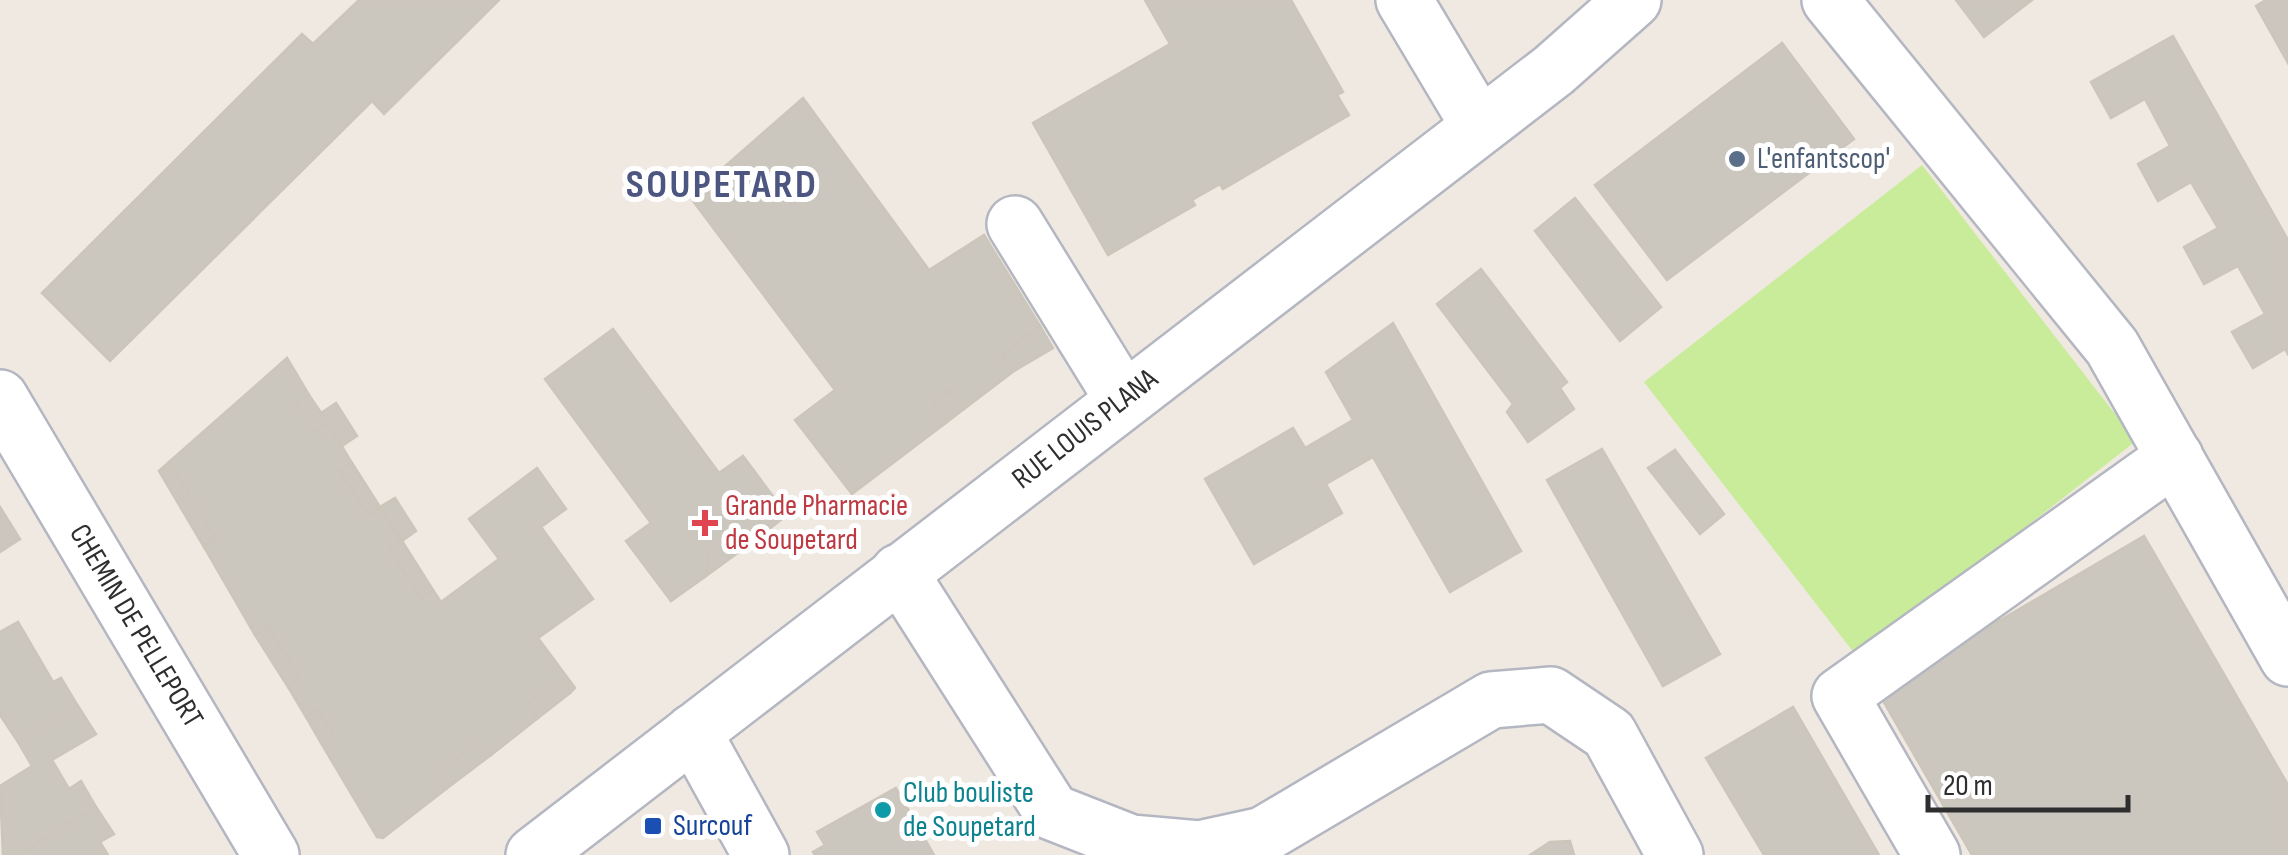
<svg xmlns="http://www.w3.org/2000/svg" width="2288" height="855" viewBox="0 0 2288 855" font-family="'Sofia Sans Condensed',sans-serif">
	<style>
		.pitch { fill: #c9ec9a }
		.building { fill: #cbc7bf; stroke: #cbc5ba; stroke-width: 2.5 }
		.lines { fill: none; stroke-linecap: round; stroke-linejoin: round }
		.minor-casing { stroke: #b4b7c1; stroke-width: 60 }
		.minor { stroke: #fff; stroke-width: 55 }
		.service-dot { fill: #5c6f8a; stroke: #fff; stroke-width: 4 }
		.health-dot { fill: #e0444e; stroke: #fff; stroke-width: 4 }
		.culture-dot { fill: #0f9aa8; stroke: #fff; stroke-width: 4 }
		.transit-dot { fill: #1a4fb4; stroke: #fff; stroke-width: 4 }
		.labels { text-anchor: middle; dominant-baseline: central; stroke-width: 10; stroke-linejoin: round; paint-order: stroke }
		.service-label { font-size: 30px; fill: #4e5e75; stroke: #fff; text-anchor: start }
		.street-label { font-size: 30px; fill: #2e2e2e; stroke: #fff }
		.health-label { font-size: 30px; fill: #be3a42; stroke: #fff; text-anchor: start }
		.culture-label { font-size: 30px; fill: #0d838f; stroke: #fff; text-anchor: start }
		.transit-label { font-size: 30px; fill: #164399; stroke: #fff; text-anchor: start }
		.district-label { font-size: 40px; font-weight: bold; letter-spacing: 2.5px; fill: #4d5680; stroke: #fff }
	</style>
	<rect width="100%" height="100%" fill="#efe9e1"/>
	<!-- pitch -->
	<path class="pitch" d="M1922,165L2136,441L1858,658L1644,382Z"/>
	<!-- building -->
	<g class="building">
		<path d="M359,0H499L384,114L372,101L110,361L42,293L302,34L313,44Z"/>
		<path d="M1145,0H1291L1343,92L1337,95L1349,115L1223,189L1220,184L1192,200L1195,205L1108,255L1033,123L1170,44Z"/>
		<path d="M1956,0H2032L1984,37Z"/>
		<path d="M2266,0H2288V63L2256,6Z"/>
		<path d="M2173,36L2288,240V354L2285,349L2253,368L2232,332L2265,314L2238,266L2204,284L2184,247L2218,228L2191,182L2158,201L2138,164L2170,146L2145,99L2111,118L2091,82Z"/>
		<path d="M1782,43L1854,139L1667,280L1595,185Z"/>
		<path d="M803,98L929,270L984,235L1040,326L1002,355L1014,371L964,409L950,390L933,404L947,422L852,494L795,420L835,390L690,197Z"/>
		<path d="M1575,198L1661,307L1620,341L1535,231Z"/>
		<path d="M1481,269L1567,382L1560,388L1574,409L1528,442L1507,412L1513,404L1437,304Z"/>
		<path d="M1393,323L1521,551L1450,592L1373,457L1326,484L1342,513L1254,564L1205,479L1293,428L1305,448L1353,420L1326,372Z"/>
		<path d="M1040,326L1053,348L1014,371L1002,355Z"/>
		<path d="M613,329L719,473L743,456L787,515L754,541L728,537L709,551L706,576L671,601L626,541L651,523L545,379Z"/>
		<path d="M287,358L309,395L296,404L314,431L328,423L352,463L340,471L368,515L380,507L402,541L389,548L421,598L433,590L441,602L499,559L469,519L537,468L566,509L541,527L593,599L538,638L575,688L570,693L559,680L527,704L538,718L491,755L480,741L435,776L446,789L383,838L377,837L321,743L333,735L318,710L306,717L288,687L300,679L268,627L255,635L204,547L216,540L169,462Z"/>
		<path d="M950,390L964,409L947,422L933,404Z"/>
		<path d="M309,395L328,423L314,431L296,404Z"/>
		<path d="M336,403L357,436L342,446L321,413Z"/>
		<path d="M1602,449L1720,654L1663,686L1547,480Z"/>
		<path d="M1675,450L1724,514L1700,534L1648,468Z"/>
		<path d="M169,462L216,540L204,547L159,471Z"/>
		<path d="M352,463L380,507L368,515L340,471Z"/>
		<path d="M395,498L416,531L402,541L380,507Z"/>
		<path d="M0,507L20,539L0,552Z"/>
		<path d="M2144,536L2288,785V855H1972L1878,692Z"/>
		<path d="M728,537L754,541L706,576L709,551Z"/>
		<path d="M402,541L433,590L421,598L389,548Z"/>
		<path d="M18,622L53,682L61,678L78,706L18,742L0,715V632Z"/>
		<path d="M268,627L300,679L288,687L255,635Z"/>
		<path d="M559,680L570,693L538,718L527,704Z"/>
		<path d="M78,706L96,734L52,760L69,789L81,781L96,807L18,855H3L0,786L32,766L18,742Z"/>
		<path d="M1793,707L1879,855H1764L1706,758Z"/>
		<path d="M318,710L333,735L321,743L306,717Z"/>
		<path d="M480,741L491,755L446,789L435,776Z"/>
		<path d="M896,788L934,855H815L813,852L825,845L817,832Z"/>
		<path d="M96,807L114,834L100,842L108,855H18Z"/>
		<path d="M1570,841L1574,855H1530L1550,842Z"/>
	</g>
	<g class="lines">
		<defs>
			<g id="minor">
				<path d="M1404,0L1478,124"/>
				<path d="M1830,0L2112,347L2288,658"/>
				<path d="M1015,224L1123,399"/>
				<path d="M0,398L271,855"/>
				<path d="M899,572L1052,812L1131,843L1199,849L1263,835L1491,700L1551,695L1609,734L1675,855"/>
				<path d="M693,732L761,855"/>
				<path d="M534,855L1554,70L1633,0"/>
				<path d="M1932,855L1840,696L2175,457"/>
			</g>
		</defs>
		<!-- minor casing -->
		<use href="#minor" class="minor-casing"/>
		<!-- minor -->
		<use href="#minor" class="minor"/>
	</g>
	<!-- markers -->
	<circle class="service-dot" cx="1737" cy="159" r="10"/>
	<path class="health-dot" d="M700 508h10v10h10v10h-10v10h-10v-10h-10v-10h10z"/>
	<circle class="culture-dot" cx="883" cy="810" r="10"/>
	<rect class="transit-dot" x="643" y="816" width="20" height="20" rx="5"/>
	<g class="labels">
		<!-- service labels -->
		<g class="service-label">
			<text x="1757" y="159">L'enfantscop'</text>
		</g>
		<!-- street labels -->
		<g class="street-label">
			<text transform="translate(1085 429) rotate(-38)">RUE LOUIS PLANA</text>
			<text transform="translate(136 626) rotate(59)">CHEMIN DE PELLEPORT</text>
		</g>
		<!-- health labels -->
		<g class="health-label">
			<text x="725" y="506">Grande Pharmacie<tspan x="725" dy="34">de Soupetard</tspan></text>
		</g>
		<!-- culture labels -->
		<g class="culture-label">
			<text x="903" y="793">Club bouliste<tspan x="903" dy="34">de Soupetard</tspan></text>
		</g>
		<!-- transit labels -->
		<g class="transit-label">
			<text x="673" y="826">Surcouf</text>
		</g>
		<!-- district labels -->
		<g class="district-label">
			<text x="722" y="185">SOUPETARD</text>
		</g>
	</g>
	<!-- scale -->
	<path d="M1928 795v15h200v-15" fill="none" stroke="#2e2e2e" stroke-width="5"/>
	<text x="1943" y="795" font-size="30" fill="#2e2e2e" stroke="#ffffff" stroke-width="8" paint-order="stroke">20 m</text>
</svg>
